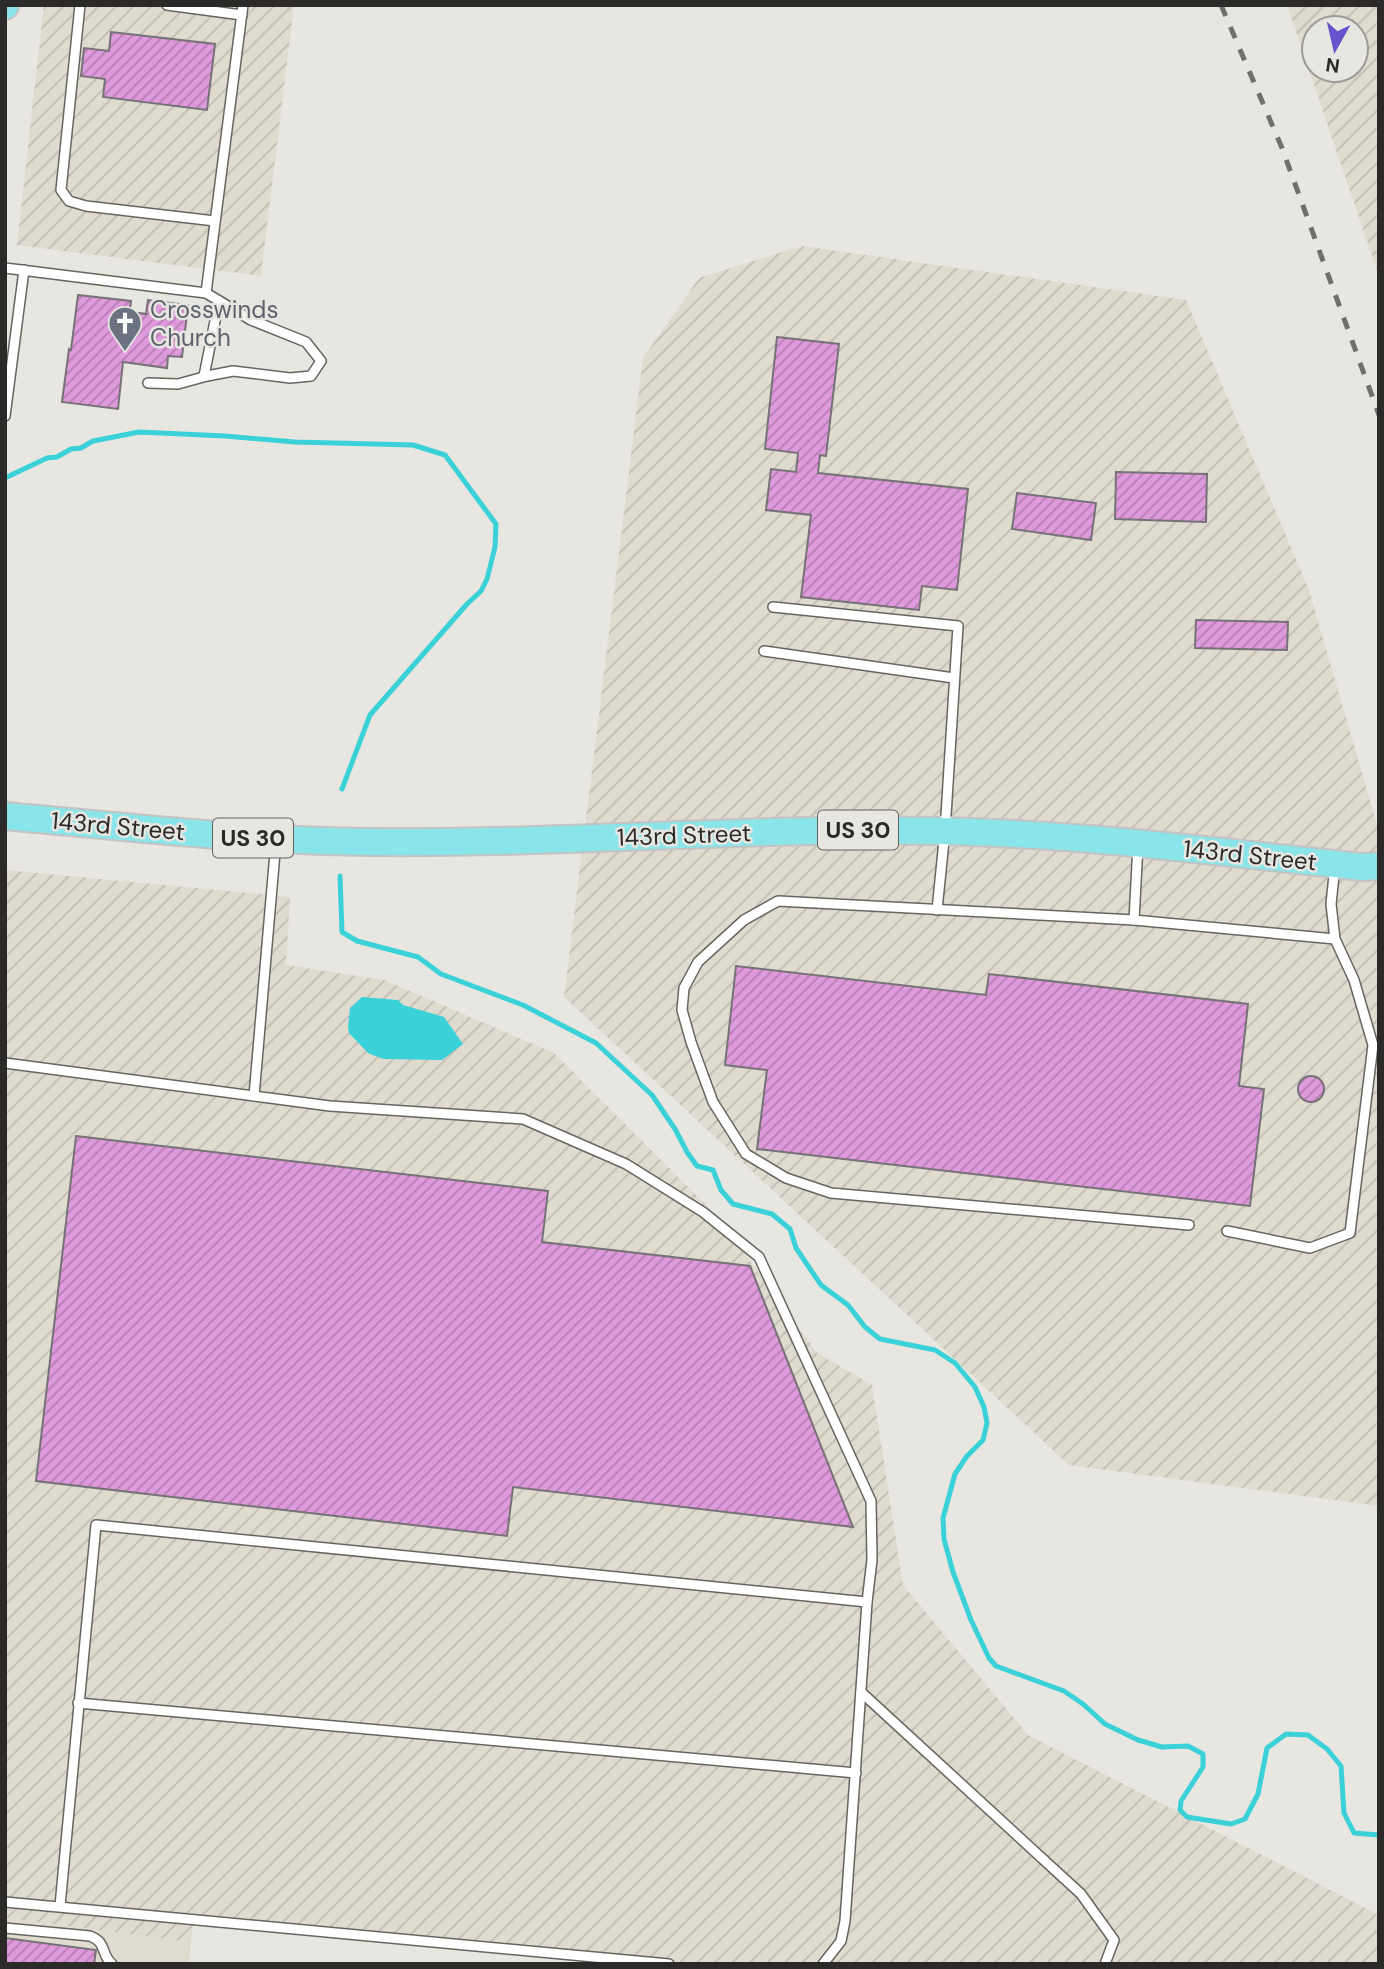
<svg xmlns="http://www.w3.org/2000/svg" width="1384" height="1969" viewBox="0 0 1384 1969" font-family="'DM Sans',sans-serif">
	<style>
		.built { fill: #e0dbcf }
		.industrial { fill: url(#industrial-furrows); fill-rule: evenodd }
		.water { fill: #3ad1d8 }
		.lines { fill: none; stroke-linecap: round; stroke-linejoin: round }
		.stream { stroke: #3ad1d8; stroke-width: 5 }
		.building { fill: url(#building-hatch); stroke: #767276; stroke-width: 2 }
		.lane-casing { stroke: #676560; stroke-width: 12 }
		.primary-casing { stroke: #c4c3c3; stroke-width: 30 }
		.lane { stroke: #fff; stroke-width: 9 }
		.primary { stroke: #8ae5ea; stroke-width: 26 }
		.rail { stroke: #716f6d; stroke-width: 5; stroke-dasharray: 12 12; stroke-linecap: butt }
		.labels { text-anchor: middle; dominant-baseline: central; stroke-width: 5; stroke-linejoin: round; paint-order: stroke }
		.shield { fill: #e8e6e0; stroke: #646260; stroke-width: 2 }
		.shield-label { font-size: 23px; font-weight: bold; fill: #2b2a29 }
		.worship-label { font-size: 24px; fill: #5b616d; stroke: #e8e6e0; text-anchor: start }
		.street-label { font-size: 24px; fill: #2b2a29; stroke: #e8e6e0 }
	</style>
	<defs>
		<pattern id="industrial-furrows" width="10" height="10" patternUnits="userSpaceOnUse" patternTransform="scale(1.75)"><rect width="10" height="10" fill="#e0dbcf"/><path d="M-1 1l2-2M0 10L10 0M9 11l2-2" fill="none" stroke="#c0bcb2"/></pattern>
		<pattern id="building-hatch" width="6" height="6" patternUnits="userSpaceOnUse" patternTransform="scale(1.75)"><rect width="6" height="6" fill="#df99dd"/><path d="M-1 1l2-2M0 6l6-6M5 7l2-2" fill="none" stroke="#b57db3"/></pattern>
	</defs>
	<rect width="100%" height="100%" fill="#e8e6e0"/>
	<!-- built -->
	<path class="built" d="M5,1918L191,1942L189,1964H5Z"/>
	<!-- industrial -->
	<g class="industrial">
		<path d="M44,5H294L261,276L17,245Z"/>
		<path d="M1287,5H1379V276ZM1314,28H1356V70H1314Z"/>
		<path d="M802,246L1186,300L1309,590L1379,832V1506L1069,1465L564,997L643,358L699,278Z"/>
		<path d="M5,870L290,897L286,965L384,980L554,1053L720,1219L817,1353L872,1385L903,1585L1028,1735L1379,1915V1964H705L194,1916L191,1942L5,1918Z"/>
	</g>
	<!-- water -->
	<path class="water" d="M362,997L398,1000L403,1005L444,1017L463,1044L442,1060L383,1059L368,1053L349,1033L348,1027L350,1008Z"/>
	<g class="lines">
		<!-- stream -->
		<g class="stream">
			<path d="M5,478L47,458L57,457L71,449L81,448L93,441L139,432L225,436L295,442L413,445L445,455L496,524L495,547L487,579L481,591L467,604L370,715L342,789"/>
			<path d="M340,876L342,932L357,941L418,957L441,974L523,1005L596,1043L652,1095L675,1129L687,1152L697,1166L713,1170L721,1190L733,1204L772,1214L790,1229L796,1248L821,1285L848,1305L865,1327L880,1339L935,1350L955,1363L975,1387L984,1407L987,1423L983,1440L967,1456L955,1474L943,1518L944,1539L953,1572L971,1620L989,1658L996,1666L1064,1691L1083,1704L1105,1724L1138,1740L1162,1747L1188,1746L1203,1754V1767L1181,1801L1180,1810L1187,1817L1231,1824L1245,1819L1258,1794L1267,1748L1286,1734L1308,1735L1327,1749L1341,1766L1344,1813L1354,1833L1379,1835"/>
		</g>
	</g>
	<!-- building -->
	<g class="building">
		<path d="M111,32L215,44L207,110L103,97L105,79L81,76L84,48L109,51Z"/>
		<path d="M78,295L131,301L127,334L136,335L139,313L146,314L148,300L188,305L182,357L168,356L167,368L123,362L118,409L62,402L69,349L71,350Z"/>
		<path d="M777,337L839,344L826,456L820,455L818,473L968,489L957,590L922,586L919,610L801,597L811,515L766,510L771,469L796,472L798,453L765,449Z"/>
		<path d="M1116,472L1207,474L1206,522L1115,519Z"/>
		<path d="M1017,493L1096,503L1091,540L1012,529Z"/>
		<path d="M1196,620L1288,622L1287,650L1195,648Z"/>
		<path d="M736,966L986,995L989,974L1248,1004L1239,1086L1264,1089L1250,1206L757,1149L767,1070L725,1065Z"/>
		<circle cx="1311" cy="1089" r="13"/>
		<path d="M76,1136L548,1191L542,1242L750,1266L853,1527L513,1487L507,1536L36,1481Z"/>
		<path d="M5,1938L96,1950L94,1964H5Z"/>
	</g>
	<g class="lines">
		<defs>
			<g id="lane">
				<path d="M80,5L61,190L69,201L86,206L215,221"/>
				<path d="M167,5L242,15"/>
				<path d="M5,268L206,293L243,5"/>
				<path d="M204,376L219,301"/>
				<path d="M148,383L178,384L207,376L233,371L290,378L311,376L321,361L306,342L251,320L206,293"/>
				<path d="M5,416L24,270"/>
				<path d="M773,607L958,626L945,831L937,910"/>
				<path d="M764,651L954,678"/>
				<path d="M1138,845L1134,920L1335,939"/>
				<path d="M1134,920L778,901L744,920L698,962L684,988L682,1010L691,1042L713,1102L746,1154L786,1178L831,1193L1189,1225"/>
				<path d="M5,1063L330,1106L523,1119L626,1164L703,1212L759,1257L871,1501L872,1560L867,1602L845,1921L841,1941L823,1964"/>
				<path d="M254,1096L276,841"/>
				<path d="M1227,1231L1310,1248L1350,1233L1373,1045L1354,980L1335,939L1331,904L1335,866"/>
				<path d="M861,1692L1081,1894L1114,1940L1105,1964"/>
				<path d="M78,1703L856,1773"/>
				<path d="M5,1902L669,1964"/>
				<path d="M60,1906L96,1525L867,1602"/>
				<path d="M5,1928L90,1936C108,1943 100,1954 112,1964"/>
			</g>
			<g id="primary">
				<path d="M5,6V5"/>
				<path d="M5,816C128,827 250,841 373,842C562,844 751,827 940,831C1081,834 1221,852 1362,867L1379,866"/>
			</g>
		</defs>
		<!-- lane casing -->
		<use href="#lane" class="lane-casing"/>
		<!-- primary casing -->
		<use href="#primary" class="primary-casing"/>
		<!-- lane -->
		<use href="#lane" class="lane"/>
		<!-- primary -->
		<use href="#primary" class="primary"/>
		<!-- rail -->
		<path class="rail" d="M1221,5L1282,148L1379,415"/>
	</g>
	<!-- icons -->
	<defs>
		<symbol id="church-pin" viewBox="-11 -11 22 30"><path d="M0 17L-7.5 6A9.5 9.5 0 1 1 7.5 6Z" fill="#6b7280" stroke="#e8e6e0"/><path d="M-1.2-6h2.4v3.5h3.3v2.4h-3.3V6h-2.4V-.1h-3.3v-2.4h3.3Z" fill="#fff"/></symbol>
	</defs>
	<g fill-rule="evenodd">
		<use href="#church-pin" x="106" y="304" width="38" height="52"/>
	</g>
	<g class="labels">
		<!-- shield labels -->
		<g class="shield">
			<rect x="818" y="810.5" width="80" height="39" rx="5"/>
			<rect x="213" y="818.5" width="80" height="39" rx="5"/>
		</g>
		<g class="shield-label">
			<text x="858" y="830">US 30</text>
			<text x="253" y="838">US 30</text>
		</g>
		<!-- worship labels -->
		<g class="worship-label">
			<text x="150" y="309">Crosswinds<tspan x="150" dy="28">Church</tspan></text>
		</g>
		<!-- street labels -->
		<g class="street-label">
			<text transform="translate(118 826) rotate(5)">143rd Street</text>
			<text transform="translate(684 835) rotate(-2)">143rd Street</text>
			<text transform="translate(1250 855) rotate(6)">143rd Street</text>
		</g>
	</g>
	<!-- border -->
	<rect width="1384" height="1969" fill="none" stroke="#2b2a29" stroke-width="14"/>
	<!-- north arrow -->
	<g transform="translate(1335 49) rotate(188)"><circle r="33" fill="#e8e6e0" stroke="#9c9b97" stroke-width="2"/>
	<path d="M0-5L12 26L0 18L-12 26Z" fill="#6552cc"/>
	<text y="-10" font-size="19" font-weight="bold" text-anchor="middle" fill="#2b2a29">N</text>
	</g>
</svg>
